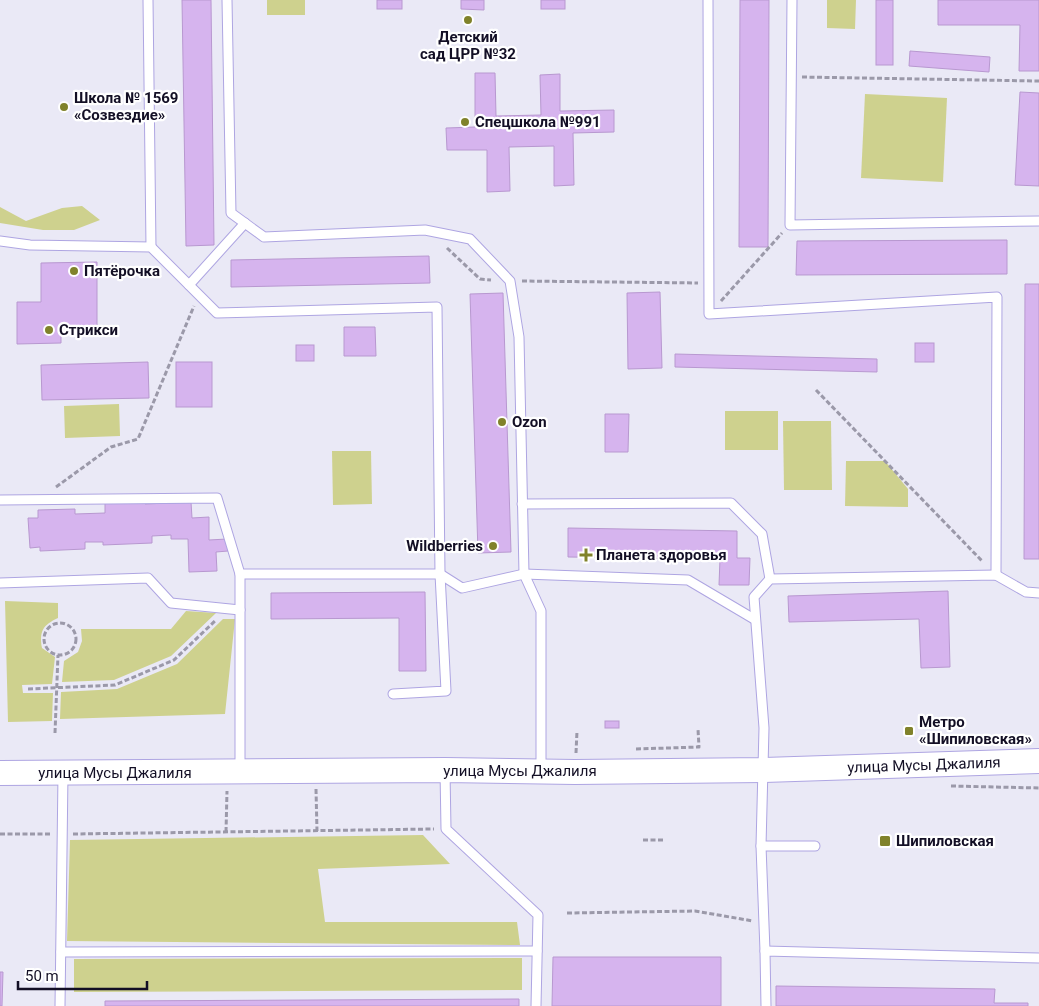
<svg xmlns="http://www.w3.org/2000/svg" width="1039" height="1006" viewBox="0 0 1039 1006" font-family="Roboto,sans-serif">
	<style>
		.green { fill: #ced18e }
		.building { fill: #d6b4ee; stroke: #b898d0 }
		.lines { fill: none; stroke-linecap: round; stroke-linejoin: round }
		.lane-casing { stroke: #aea5e2; stroke-width: 11 }
		.secondary-casing { stroke: #aea5e2; stroke-width: 26 }
		.path { stroke: #9b99a9; stroke-width: 3; stroke-dasharray: 5 2.5; stroke-linecap: butt }
		.lane { stroke: #fff; stroke-width: 9 }
		.secondary { stroke: #fff; stroke-width: 24 }
		.poi-dot { fill: #80822b; stroke: #fff; stroke-width: 2 }
		.labels { text-anchor: middle; dominant-baseline: central; stroke-width: 4.5; stroke-linejoin: round; paint-order: stroke }
		.poi-label { font-size: 15px; font-weight: bold; fill: #130f25; stroke: #fff; text-anchor: start }
		.street-label { font-size: 15px; fill: #130f25; stroke: #fff }
	</style>
	<rect width="100%" height="100%" fill="#eae9f6"/>
	<!-- green -->
	<g class="green">
		<rect x="267" y="0" width="38" height="15"/>
		<path d="M827,0H856L855,29L827,28Z"/>
		<path d="M865,94L947,98L943,182L861,178Z"/>
		<path d="M82,206L100,220L74,230H43L0,223V207L26,221L62,208Z"/>
		<path d="M119,404L120,436L65,438L64,406Z"/>
		<rect x="725" y="411" width="53" height="39"/>
		<path d="M783,421H831L832,490H784Z"/>
		<path d="M332,451H371L372,504L333,505Z"/>
		<path d="M846,461H885L908,489V507L845,506Z"/>
		<path d="M5,601L58,603V618C43,625 39,631 42,648L55,657L52,684L22,685L23,693H53L52,721L8,722Z"/>
		<path d="M186,611L216,613L171,656L114,680L62,682L64,661L78,652L82,641L81,629H171Z"/>
		<path d="M223,619H235L225,714L60,719L61,692L117,689L177,664Z"/>
		<path d="M423,835L450,864L318,869L325,922H517L520,945L67,941L70,840Z"/>
		<path d="M522,958V990L74,992V959Z"/>
	</g>
	<!-- building -->
	<g class="building">
		<path d="M182,0H211L214,245L186,246Z"/>
		<rect x="377" y="0" width="25" height="9"/>
		<path d="M461,0H484V10L461,9Z"/>
		<rect x="541" y="0" width="24" height="9"/>
		<path d="M740,0H769L768,247H739Z"/>
		<rect x="876" y="0" width="17" height="65"/>
		<path d="M938,0H1039V71H1019L1020,25H938Z"/>
		<path d="M910,51L990,57L989,72L909,66Z"/>
		<path d="M475,73H495L496,116L541,115L540,75L560,74V111L614,110V132L573,133L574,185L554,186V146L509,147L510,191L487,192V150H447L446,128L475,127Z"/>
		<path d="M1020,92L1039,93V186L1015,185Z"/>
		<path d="M1007,240V274L796,275L797,241Z"/>
		<path d="M429,256L430,283L231,287V260Z"/>
		<path d="M97,262V328H61V343L17,344V302H41V263Z"/>
		<path d="M1025,284H1039V559H1024Z"/>
		<path d="M660,292L662,368L628,369L627,293Z"/>
		<path d="M503,293L511,552L478,553L470,294Z"/>
		<path d="M344,327H375L376,356H344Z"/>
		<rect x="915" y="343" width="19" height="19"/>
		<rect x="296" y="345" width="18" height="16"/>
		<path d="M675,354L877,359V372L675,367Z"/>
		<path d="M148,362L149,398L42,400L41,365Z"/>
		<rect x="176" y="362" width="36" height="45"/>
		<path d="M605,414H629L628,452H605Z"/>
		<path d="M145,502V504L191,502L192,518L209,517V540L227,539L228,551L216,552L217,571L189,572L188,539H171V535L152,536V543L103,545V542H85V549L40,551V547L30,548L28,518H38V510L75,509V514L105,513V503Z"/>
		<path d="M568,528L737,531V558H750L749,585H719L720,559L568,557Z"/>
		<path d="M948,591L950,667L921,668L919,619L789,622L788,596Z"/>
		<path d="M425,592L426,671H399V618L271,619V593Z"/>
		<rect x="605" y="721" width="14" height="7"/>
		<path d="M553,957H721V1006H552Z"/>
		<path d="M0,972H3L2,1006H0Z"/>
		<path d="M776,986L995,989L994,1003H1028V1006H776Z"/>
		<path d="M519,999V1006H105V1001Z"/>
	</g>
	<g class="lines">
		<defs>
			<g id="lane">
				<path d="M148,0L151,247"/>
				<path d="M227,0L231,213L264,237L425,230L470,239L510,281L519,337L524,574L541,611V770"/>
				<path d="M708,0L709,314L997,297L996,575"/>
				<path d="M792,0L790,225L1039,221"/>
				<path d="M0,241L30,245L151,247L217,313L437,307L440,574L446,691L393,694"/>
				<path d="M189,285L245,223"/>
				<path d="M0,500L217,498L240,574H440L462,588L524,574L688,580L754,619"/>
				<path d="M522,504L731,503L762,534L770,579"/>
				<path d="M240,574V770"/>
				<path d="M0,583L148,578L171,603L240,610"/>
				<path d="M445,771L446,829L538,915L536,1006"/>
				<path d="M761,846H815"/>
				<path d="M765,951L761,846L764,728L754,597L770,579L996,575L1026,592L1039,593"/>
				<path d="M61,952L537,951"/>
				<path d="M60,1006L63,774"/>
				<path d="M766,1006L765,951L1039,958"/>
			</g>
			<path id="secondary" d="M0,773L445,770L575,772L764,770L1039,761"/>
		</defs>
		<!-- lane casing -->
		<use href="#lane" class="lane-casing"/>
		<!-- secondary casing -->
		<use href="#secondary" class="secondary-casing"/>
		<!-- path -->
		<g class="path">
			<path d="M802,77L1039,81"/>
			<path d="M447,248L480,279L491,280"/>
			<path d="M522,281L698,283"/>
			<path d="M721,301L782,233"/>
			<path d="M816,390L983,562"/>
			<path d="M56,487L111,447L138,439L194,306"/>
			<circle cx="60" cy="639" r="16"/>
			<path d="M28,689L115,685L174,660L216,620"/>
			<path d="M55,733L58,655"/>
			<path d="M636,749L699,747L698,729"/>
			<path d="M576,753L577,731"/>
			<path d="M951,786L1039,788"/>
			<path d="M316,789L317,831"/>
			<path d="M226,832L227,791"/>
			<path d="M0,834H52"/>
			<path d="M73,834L434,829"/>
			<path d="M643,840H663"/>
			<path d="M567,913L695,911L753,921"/>
		</g>
		<!-- lane -->
		<use href="#lane" class="lane"/>
		<!-- secondary -->
		<use href="#secondary" class="secondary"/>
	</g>
	<!-- markers -->
	<g class="poi-dot">
		<circle cx="468" cy="20" r="5"/>
		<circle cx="64" cy="107" r="5"/>
		<circle cx="465" cy="122" r="5"/>
		<circle cx="74" cy="271" r="5"/>
		<circle cx="49" cy="330" r="5"/>
		<circle cx="502" cy="422" r="5"/>
		<circle cx="493" cy="546" r="5"/>
		<path d="M583.5 547.5h5v5h5v5h-5v5h-5v-5h-5v-5h5z"/>
		<rect x="904" y="726" width="10" height="10" rx="2.5"/>
		<rect x="879" y="835" width="12" height="12" rx="2.5"/>
	</g>
	<g class="labels">
		<!-- poi labels -->
		<g class="poi-label">
			<text x="468" y="37" text-anchor="middle">Детский<tspan x="468" dy="17">сад ЦРР №32</tspan></text>
			<text x="74" y="98">Школа № 1569<tspan x="74" dy="17">«Созвездие»</tspan></text>
			<text x="475" y="122">Спецшкола №991</text>
			<text x="84" y="271">Пятёрочка</text>
			<text x="59" y="330">Стрикси</text>
			<text x="512" y="422">Ozon</text>
			<text x="483" y="546" text-anchor="end">Wildberries</text>
			<text x="596" y="555">Планета здоровья</text>
			<text x="919" y="722">Метро<tspan x="919" dy="17">«Шипиловская»</tspan></text>
			<text x="896" y="841">Шипиловская</text>
		</g>
		<!-- street labels -->
		<g class="street-label">
			<text transform="translate(924 765) rotate(-2)">улица Мусы Джалиля</text>
			<text x="520" y="771">улица Мусы Джалиля</text>
			<text x="115" y="773">улица Мусы Джалиля</text>
		</g>
	</g>
	<!-- scale -->
	<path d="M18 981v8h129v-8" fill="none" stroke="#130f25" stroke-width="2.5"/>
	<text x="25" y="981" font-size="15" fill="#130f25" stroke="#ffffff" stroke-width="4" paint-order="stroke">50 m</text>
</svg>
